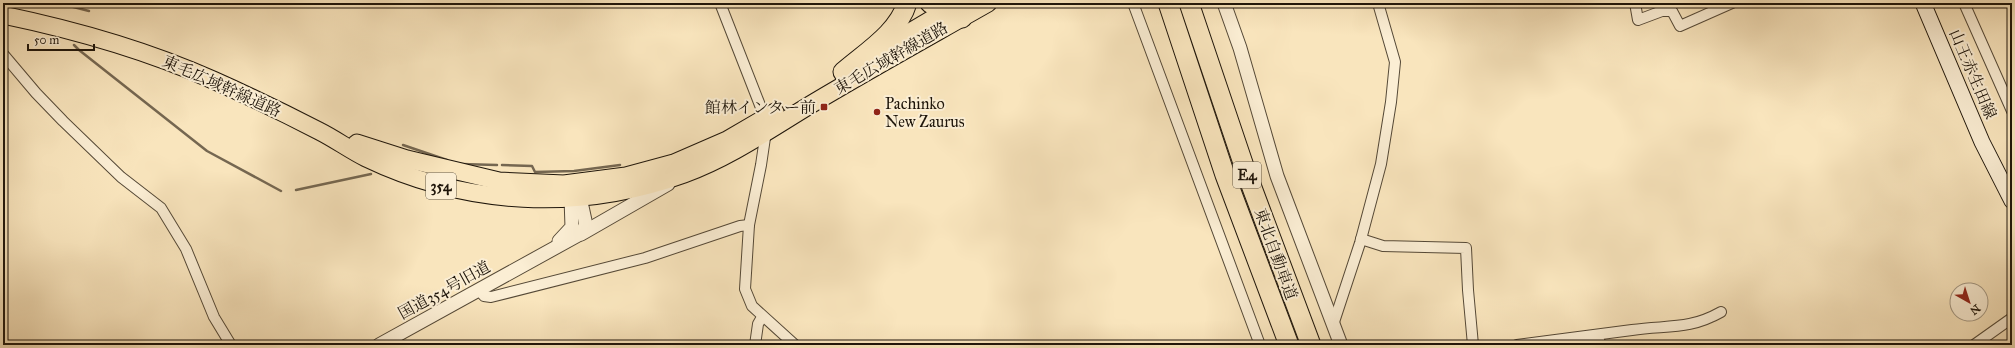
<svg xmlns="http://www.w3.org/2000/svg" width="2015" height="348" viewBox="0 0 2015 348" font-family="'IM FELL Great Primer','Noto Serif JP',serif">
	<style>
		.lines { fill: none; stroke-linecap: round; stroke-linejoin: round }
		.stream { stroke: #756751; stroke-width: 2.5 }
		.minor-casing { stroke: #554937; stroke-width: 12 }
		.tertiary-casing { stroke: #554937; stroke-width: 15 }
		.secondary-casing { stroke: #1e150a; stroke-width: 17 }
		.trunk-casing { stroke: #1e150a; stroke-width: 19 }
		.motorway-casing { stroke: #1e150a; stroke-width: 21 }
		.minor { stroke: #fbeed4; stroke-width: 10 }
		.tertiary { stroke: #fbeed4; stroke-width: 13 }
		.secondary { stroke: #fbeed4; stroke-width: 15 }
		.trunk { stroke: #f9e5bd; stroke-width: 17 }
		.motorway { stroke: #f9e5bd; stroke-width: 19 }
		.poi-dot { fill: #8f2418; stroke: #fbeed4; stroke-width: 1.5 }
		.labels { text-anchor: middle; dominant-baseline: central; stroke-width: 4; stroke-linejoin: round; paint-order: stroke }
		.shield { fill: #fbeed4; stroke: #605647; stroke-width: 1 }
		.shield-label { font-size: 15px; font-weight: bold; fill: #1e150a }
		.street-label { font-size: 16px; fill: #1e150a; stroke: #fbeed4 }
		.poi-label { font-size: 16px; fill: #1e150a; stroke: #fbeed4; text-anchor: start }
	</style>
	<rect width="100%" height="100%" fill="#f9e5bd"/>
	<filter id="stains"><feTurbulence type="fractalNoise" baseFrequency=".005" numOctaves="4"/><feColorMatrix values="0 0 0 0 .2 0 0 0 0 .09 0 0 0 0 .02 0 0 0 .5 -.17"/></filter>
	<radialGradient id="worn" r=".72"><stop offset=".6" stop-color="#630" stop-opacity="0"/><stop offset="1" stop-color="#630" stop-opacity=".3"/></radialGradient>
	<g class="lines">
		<!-- stream -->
		<g class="stream">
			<path d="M58,3L89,11"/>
			<path d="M74,45L79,50L207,151L281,191"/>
			<path d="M403,145L447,160"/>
			<path d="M461,164L497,165"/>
			<path d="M502,165L532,166L535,172L574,171L620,165"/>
			<path d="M296,190L371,174"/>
		</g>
		<defs>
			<g id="minor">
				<path d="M720,3L765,118L766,131L761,165L749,225L745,289L752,306L795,345"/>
				<path d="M1133,3L1260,345"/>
				<path d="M1635,3L1638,20L1662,11H1672L1680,26L1732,3"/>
				<path d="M1964,3L2012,111"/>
				<path d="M3,54L36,93L63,121L121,177L161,208L186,249L214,317L231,345"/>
				<path d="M1361,239L1383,246L1466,248L1468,290L1473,345"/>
				<path d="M479,290L484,296L491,297L645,258L740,226L749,225"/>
				<path d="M1333,325L1360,243L1381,164L1391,102L1395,62L1378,3"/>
				<path d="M1597,335L1601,345"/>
				<path d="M755,345L758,324L762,317"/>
				<path d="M1517,345C1556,340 1594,335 1632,330C1668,325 1689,330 1721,312"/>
				<path d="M1974,345L2012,318"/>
			</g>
			<g id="tertiary">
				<path d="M1224,3L1240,48L1277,176L1341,345"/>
				<path d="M581,234L668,184"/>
				<path d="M559,241L572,227L571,198L574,189"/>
				<path d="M379,345L580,234L586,225L578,188"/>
			</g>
			<path id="secondary" d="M1923,3L1982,142L2012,201"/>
			<g id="trunk">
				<path d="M3,15C75,30 146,50 213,80C249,96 284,113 319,131C335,139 350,150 366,158C466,206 579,212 684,174C731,157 773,127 815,102C872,68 930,36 988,3"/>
				<path d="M873,54L954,6"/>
				<path d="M357,143L407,159L499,181L564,184L626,176L674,163L727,140L775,112"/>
			</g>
			<g id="motorway">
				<path d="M930,3L943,12L962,18L966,3"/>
				<path d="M1168,3L1225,175L1289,345"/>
				<path d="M1189,3L1245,169L1311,345"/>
				<path d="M843,72C866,52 898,33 907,3"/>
			</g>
		</defs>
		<!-- minor casing -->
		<use href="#minor" class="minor-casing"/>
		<!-- tertiary casing -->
		<use href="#tertiary" class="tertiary-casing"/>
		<!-- secondary casing -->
		<use href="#secondary" class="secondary-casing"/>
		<!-- trunk casing -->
		<use href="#trunk" class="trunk-casing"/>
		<!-- motorway casing -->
		<use href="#motorway" class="motorway-casing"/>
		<!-- minor -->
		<use href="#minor" class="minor"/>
		<!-- tertiary -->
		<use href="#tertiary" class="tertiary"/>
		<!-- secondary -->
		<use href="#secondary" class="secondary"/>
		<!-- trunk -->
		<use href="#trunk" class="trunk"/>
		<!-- motorway -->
		<use href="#motorway" class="motorway"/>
	</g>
	<!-- markers -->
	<g class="poi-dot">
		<rect x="820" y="103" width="8" height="8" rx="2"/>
		<circle cx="877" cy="112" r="4"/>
	</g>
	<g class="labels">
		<!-- shield labels -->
		<g class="shield">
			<rect x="1233" y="162" width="28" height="26" rx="3"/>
			<rect x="426" y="173" width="30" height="26" rx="3"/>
		</g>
		<g class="shield-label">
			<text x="1247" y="175">E4</text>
			<text x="441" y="186">354</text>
		</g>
		<!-- street labels -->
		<g class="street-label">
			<text transform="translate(891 58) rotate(-30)">東毛広域幹線道路</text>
			<text transform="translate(1973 74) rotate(67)">山王赤生田線</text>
			<text transform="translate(222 86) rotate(24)">東毛広域幹線道路</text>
			<text transform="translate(1276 254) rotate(70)">東北自動車道</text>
			<text transform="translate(444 290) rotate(-29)">国道354号旧道</text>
		</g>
		<!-- poi labels -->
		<g class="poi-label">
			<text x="885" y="103">Pachinko<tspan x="885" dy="18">New Zaurus</tspan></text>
			<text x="816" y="107" text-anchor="end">館林インター前</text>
		</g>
	</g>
	<!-- margin -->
	<rect width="2015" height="348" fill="none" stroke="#f9e5bd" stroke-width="16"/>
	<rect x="4" y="4" width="2007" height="340" fill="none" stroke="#1e150a" stroke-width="2"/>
	<rect x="8" y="8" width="1999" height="332" fill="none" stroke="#1e150a"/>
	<!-- north arrow -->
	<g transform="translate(1969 302) rotate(141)"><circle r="19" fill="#fbeed4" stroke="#a39783"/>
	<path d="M0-3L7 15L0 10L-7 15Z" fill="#8f2418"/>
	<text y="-6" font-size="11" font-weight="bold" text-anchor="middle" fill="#1e150a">N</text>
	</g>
	<!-- scale -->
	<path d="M28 44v6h66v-6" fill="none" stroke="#1e150a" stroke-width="2"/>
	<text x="34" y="44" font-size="12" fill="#1e150a" stroke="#fbeed4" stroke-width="3" paint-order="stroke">50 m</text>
	<rect width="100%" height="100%" filter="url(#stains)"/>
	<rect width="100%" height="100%" fill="url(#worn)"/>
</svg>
